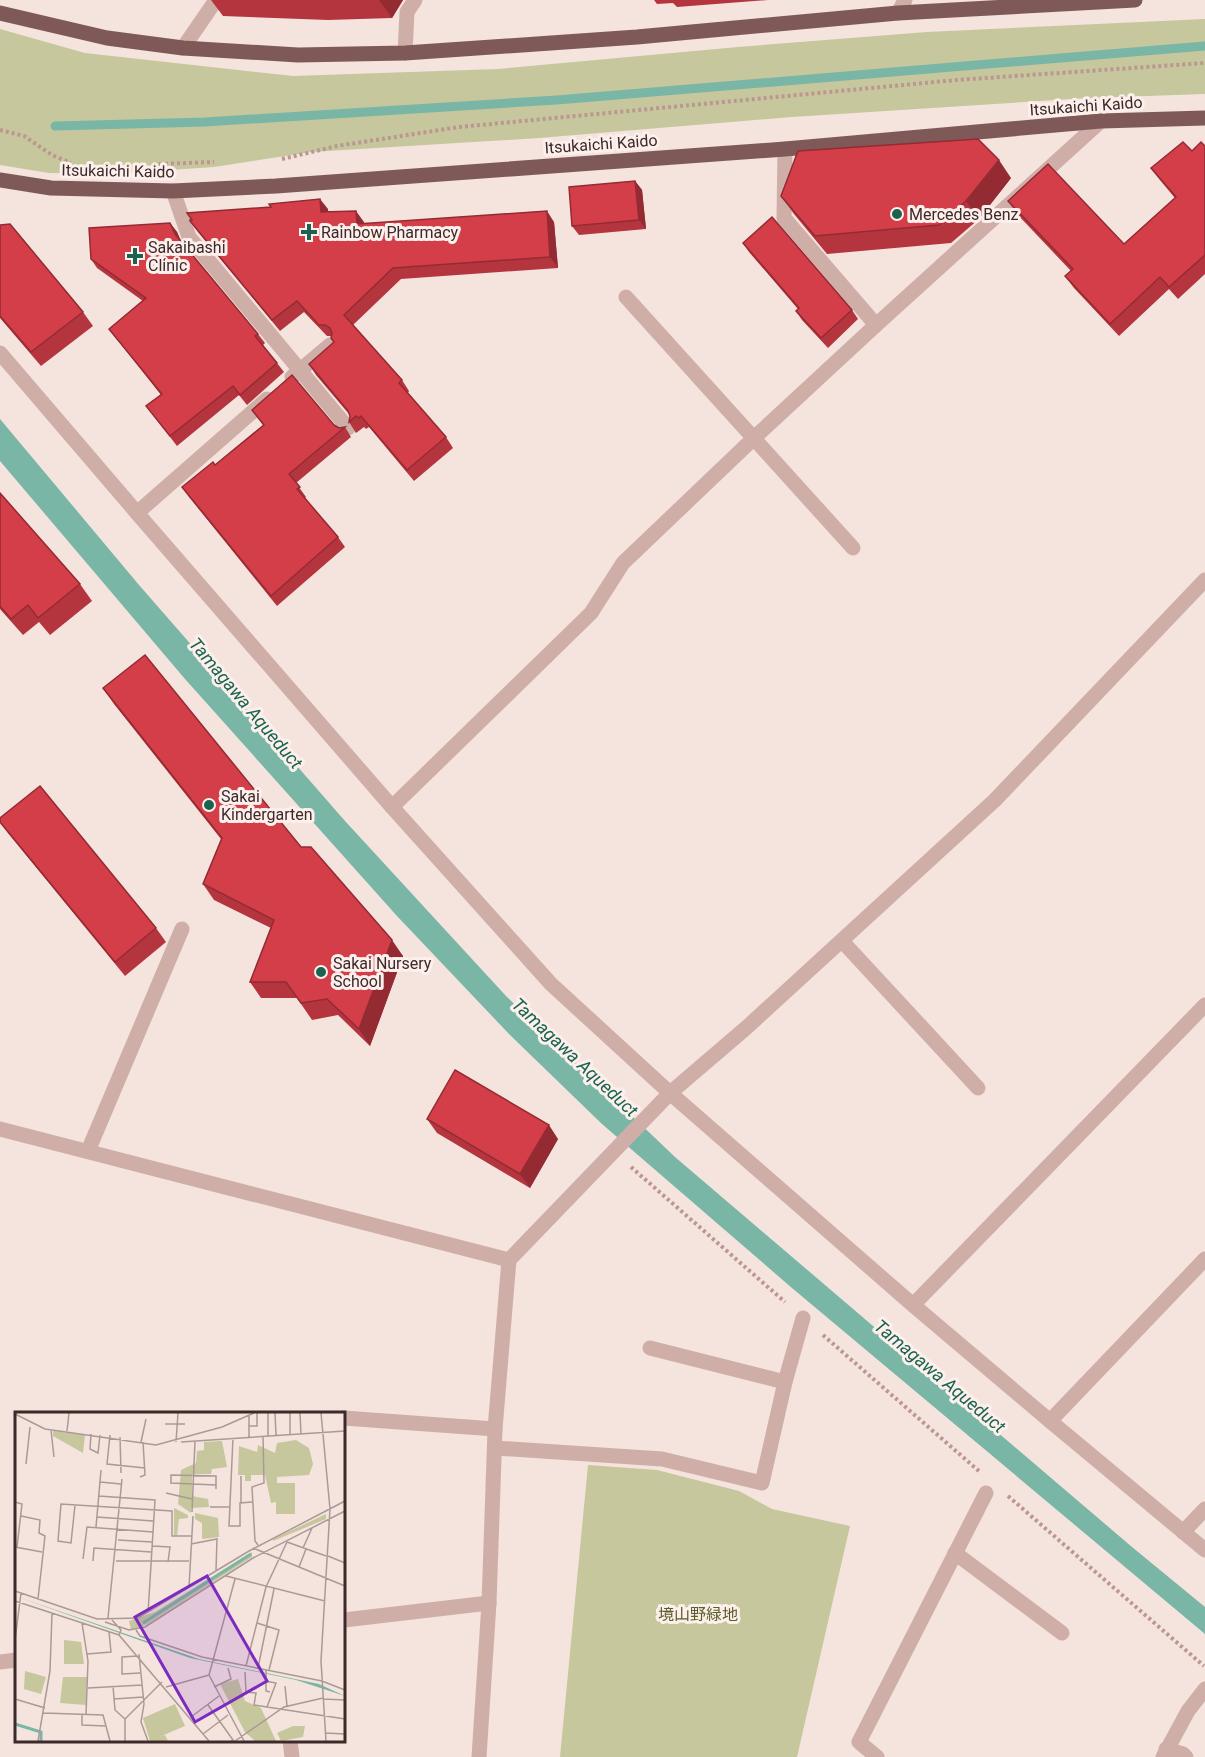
<svg xmlns="http://www.w3.org/2000/svg" width="1205" height="1757" viewBox="0 0 1205 1757" font-family="Roboto,'Noto Sans JP',sans-serif">
	<style>
		.green { fill: #c6c79c }
		.water { fill: #79b6a6 }
		.lines { fill: none; stroke-linecap: round; stroke-linejoin: round }
		.stream { stroke: #79b6a6; stroke-width: 9 }
		.path { stroke: #bc9792; stroke-width: 4; stroke-dasharray: 3 3; stroke-linecap: butt }
		.service { stroke: #d0aea8; stroke-width: 15 }
		.minor { stroke: #d0aea8; stroke-width: 15 }
		.primary { stroke: #7f5958; stroke-width: 15 }
		.wall { fill: #b5353f }
		.shaded-wall { fill: #942b33 }
		.building { fill: #d33e49; stroke: #942b33; stroke-width: 1.5 }
		.poi-dot { fill: #196350; stroke: #fcefec; stroke-width: 2 }
		.labels { text-anchor: middle; dominant-baseline: central; stroke-width: 6; stroke-linejoin: round; paint-order: stroke }
		.street-label { font-size: 16px; fill: #3c2929; stroke: #fcefec }
		.poi-label { font-size: 16px; fill: #3c2929; stroke: #fcefec; text-anchor: start }
		.park-label { font-size: 16px; fill: #5a5d2a; stroke: #fcefec }
		.water-label { font-size: 18px; font-style: italic; fill: #196350; stroke: #fcefec }
		.inset-river { fill: none; stroke: #79b6a6; stroke-width: 3 }
		.inset-road { fill: none; stroke: #ab9996; stroke-width: 1.5 }
		.view { fill: #7b2cbf; fill-opacity: 0.15; stroke: #7b2cbf; stroke-width: 3 }
		.inset-edge { fill: none; stroke: #3c2929; stroke-width: 3 }
	</style>
	<rect width="100%" height="100%" fill="#f5e3de"/>
	<!-- green -->
	<g class="green">
		<path d="M1205,19V94L1088,98L792,117L539,138L311,152L214,167L110,174L49,173L0,165V29L85,53L293,76L498,69L738,47L927,32Z"/>
		<path d="M588,1465L657,1470L739,1491L772,1509L850,1526L797,1757H560Z"/>
	</g>
	<!-- water -->
	<path class="water" d="M0,419L139,585L345,821L506,996L675,1157L1132,1547L1205,1607V1634L792,1288L602,1124L510,1035L397,916L185,679L0,461Z"/>
	<g class="lines">
		<!-- stream -->
		<path class="stream" d="M55,126L205,122L557,100L1205,46"/>
		<!-- path -->
		<g class="path">
			<path d="M0,130L24,136L52,155L71,163"/>
			<path d="M282,159L337,146L459,127L956,80L1205,63"/>
			<path d="M159,164L214,162"/>
			<path d="M631,1167L785,1302"/>
			<path d="M823,1335L980,1472"/>
			<path d="M1008,1496L1204,1666"/>
		</g>
		<!-- service -->
		<g class="service">
			<path d="M405,53L407,12L415,0"/>
			<path d="M785,149L784,218L876,325"/>
			<path d="M173,191L189,237L348,428"/>
			<path d="M626,297L853,548"/>
			<path d="M292,377L330,345"/>
			<path d="M137,513L267,399"/>
			<path d="M392,807L591,613L623,563L754,438L876,325L1101,121"/>
			<path d="M842,941L978,1088"/>
			<path d="M913,1305L1205,1005"/>
			<path d="M650,1348L785,1382"/>
			<path d="M955,1553L1062,1633"/>
		</g>
		<!-- minor -->
		<g class="minor">
			<path d="M898,13L905,0"/>
			<path d="M183,48L216,0"/>
			<path d="M0,353L137,513L392,807L551,984L670,1093L913,1305L1050,1421L1205,1550"/>
			<path d="M0,1129L509,1260"/>
			<path d="M88,1151L182,929"/>
			<path d="M344,1418L495,1429"/>
			<path d="M1050,1421L1205,1259"/>
			<path d="M495,1448L662,1459L762,1483L785,1382L803,1318"/>
			<path d="M1183,1532L1205,1509"/>
			<path d="M344,1620L489,1603"/>
			<path d="M0,1662L16,1660"/>
			<path d="M290,1740L292,1757"/>
			<path d="M1166,1749L1183,1754L1186,1757"/>
			<path d="M479,1757L489,1603L495,1429L509,1260L670,1093L746,1028L995,800L1205,580"/>
			<path d="M877,1757L859,1742L986,1493"/>
			<path d="M1163,1757L1188,1711L1205,1689"/>
		</g>
		<!-- primary -->
		<g class="primary">
			<path d="M0,13L107,38L183,48L298,55L405,53L637,37L898,13L1135,0"/>
			<path d="M0,180L51,188L173,191L276,186L785,149L1101,121L1205,118"/>
		</g>
	</g>
	<!-- wall -->
	<g class="wall">
		<path d="M211,0H403L392,18L328,20L223,16Z"/>
		<path d="M654,0H768L677,7L673,3L657,4Z"/>
		<path d="M1205,146V274L1178,299L1169,289L1119,336L1074,288L1065,276L1071,271L1017,214L1008,201L1124,244L1175,198L1160,180L1151,168Z"/>
		<path d="M1011,178L979,219L951,243L827,254L794,214L781,196Z"/>
		<path d="M635,181L642,190L646,229L579,235L572,226Z"/>
		<path d="M328,209V212L364,222V224L554,222L558,268L401,279L353,325L402,380L409,391L408,393L446,437L453,448L414,481L369,427L366,429L364,427L356,433L349,422L350,416L349,414L316,375L309,364L334,342L331,338L332,336H327L304,312L280,331L198,232L190,221Z"/>
		<path d="M170,223L177,232L180,240L258,334L265,343L263,345L284,372L247,405L239,395L177,446L146,406L161,395L109,329L143,301L97,268L91,259Z"/>
		<path d="M0,225L83,312L93,326L41,366L0,318Z"/>
		<path d="M743,243L852,310L858,319L828,348L802,320L796,311L798,309L749,252Z"/>
		<path d="M252,410L334,425L339,428L345,427L351,437L296,483L306,497L305,498L338,537L345,547L277,606L189,497L182,487L215,465L263,425Z"/>
		<path d="M0,493L80,584L92,601L50,635L39,622L23,635L0,609Z"/>
		<path d="M103,688L301,847L403,956L370,1046L338,1015L312,1020L297,998H261L250,982L271,928L214,900L203,884L221,839L114,704Z"/>
		<path d="M0,822L156,928L166,942L125,976L8,833Z"/>
		<path d="M427,1119L558,1139L530,1188L437,1133Z"/>
	</g>
	<!-- shaded-wall -->
	<g class="shaded-wall">
		<path d="M379,0H403L392,18Z"/>
		<path d="M999,160L1011,178L979,219L966,201Z"/>
		<path d="M635,181L642,190L646,229L639,220Z"/>
		<path d="M320,199L328,209L329,223L321,212Z"/>
		<path d="M356,211L364,222V235L357,224Z"/>
		<path d="M547,211L554,222L558,268L550,257Z"/>
		<path d="M170,223L177,232L182,243L175,234Z"/>
		<path d="M392,940L403,956L370,1046L359,1029Z"/>
		<path d="M549,1125L558,1139L530,1188L520,1174Z"/>
	</g>
	<!-- building -->
	<g class="building">
		<path d="M978,139L999,160L966,201L939,225L815,236L781,196L798,151Z"/>
		<path d="M1183,142L1192,151L1201,142L1205,146V255L1169,287L1160,277L1110,324L1065,276L1073,269L1008,201L1048,164L1124,244L1176,197L1151,168Z"/>
		<path d="M635,181L639,220L572,226L569,187Z"/>
		<path d="M320,199L321,212L356,211L357,224L547,211L550,257L393,268L344,315L402,380L399,383L446,437L407,470L361,416L359,418L356,416L349,422L350,416L348,411L309,364L334,342L331,338L332,333L330,328L325,325H319L297,301L272,320L190,221V220H192L187,213L271,207L269,204Z"/>
		<path d="M772,217L852,310L821,338L796,311L799,308L743,243Z"/>
		<path d="M170,223L175,234L258,334L255,336L277,363L240,395L233,386L170,436L146,406L162,394L109,329L146,298L91,259L89,228Z"/>
		<path d="M10,224L83,312L31,352L0,316V225Z"/>
		<path d="M292,375L334,425L339,428L345,427L289,474L300,487L297,489L338,537L271,596L182,487L213,462L215,465L264,425L252,410Z"/>
		<path d="M0,493L80,584L38,618L28,605L11,619L0,606Z"/>
		<path d="M145,655L301,847H311L392,940L359,1029L327,999L301,1003L286,982H250L274,920L203,884L222,838L103,688Z"/>
		<path d="M40,786L156,928L115,962L0,822V818Z"/>
		<path d="M455,1070L549,1125L520,1174L427,1119Z"/>
	</g>
	<!-- markers -->
	<g class="poi-dot">
		<circle cx="897" cy="214" r="6"/>
		<path d="M306 223h6v6h6v6h-6v6h-6v-6h-6v-6h6z"/>
		<path d="M132 247h6v6h6v6h-6v6h-6v-6h-6v-6h6z"/>
		<circle cx="209" cy="805" r="6"/>
		<circle cx="321" cy="972" r="6"/>
	</g>
	<g class="labels">
		<!-- street labels -->
		<g class="street-label">
			<text transform="translate(1086 106) rotate(-4)">Itsukaichi Kaido</text>
			<text transform="translate(601 144) rotate(-4)">Itsukaichi Kaido</text>
			<text transform="translate(118 171) rotate(1)">Itsukaichi Kaido</text>
		</g>
		<!-- poi labels -->
		<g class="poi-label">
			<text x="909" y="214">Mercedes Benz</text>
			<text x="321" y="232">Rainbow Pharmacy</text>
			<text x="148" y="247">Sakaibashi<tspan x="148" dy="18">Clinic</tspan></text>
			<text x="221" y="796">Sakai<tspan x="221" dy="18">Kindergarten</tspan></text>
			<text x="333" y="963">Sakai Nursery<tspan x="333" dy="18">School</tspan></text>
		</g>
		<!-- park labels -->
		<g class="park-label">
			<text x="698" y="1614">境山野緑地</text>
		</g>
		<!-- water labels -->
		<g class="water-label">
			<text transform="translate(246 703) rotate(50)">Tamagawa Aqueduct</text>
			<text transform="translate(575 1057) rotate(43)">Tamagawa Aqueduct</text>
			<text transform="translate(940 1376) rotate(40)">Tamagawa Aqueduct</text>
		</g>
	</g>
	<!-- overview -->
	<g transform="translate(15 1412)">
		<rect width="330" height="330" fill="#f5e3de"/>
		<path d="M38,19L70,23L68,41L38,24ZM281,28L294,36L298,52L294,63L262,65V71H280V102H261V90L256,91L250,63H236V69H230V63H223L224,34L242,40L243,33L260,41L262,31ZM207,29L212,55L197,57L196,62H177V84L193,87L194,95L176,96V101L163,92L166,58L181,51L182,39L189,38V30ZM159,96L173,103V106L164,107L162,124L159,123ZM180,101L203,106L204,125L187,127V111L180,107ZM311,102V107L258,129V127ZM237,140V145L133,212L116,218L114,209L140,200ZM49,228L66,230L69,252H49ZM10,259L31,265L26,282L9,277ZM48,265H72L71,293L45,291ZM223,267L230,289L246,296L261,329H240L230,320L205,272ZM160,292L170,314L144,325L150,323L153,329H135L128,306ZM278,314H290L288,325L266,329L262,321Z" fill="#c6c79c"/>
		<path d="M0,184L184,247L304,272L330,284L281,268L175,246Z" fill="#79b6a6"/>
		<path class="inset-river" d="M128,211L236,142M0,312L26,320V329"/>
		<path class="inset-road" d="M253,1V24M260,1L261,23M275,1V22M285,1L286,22M306,1L315,97L306,249L311,329M0,2L30,17L141,33L207,15L239,1M234,3V25M150,12H170M234,14H242V1M36,18L39,45M52,19L54,1M76,22L75,37L83,41L85,23M95,23L92,52L130,56M105,25L106,61M218,26L214,114H225V91L237,90M126,30L131,7M161,30L163,1M166,30L330,19M11,52L15,15M226,64V91M125,65L130,63L128,30M85,70L106,72M201,77V64L156,63V71L201,73M151,81L177,87M84,84L140,88L133,201M0,90L7,92L2,135M60,93L56,131L43,129L46,92L157,99V124H177M195,95H215M177,100L180,29M6,104L25,108L24,121L30,124L23,187M82,105L138,109M81,115L86,58M103,128L137,130M272,130L311,144M176,132L202,127L201,158M243,133L240,129L237,75L249,71L248,24M137,134L155,135L153,150M0,135L27,140M238,136L330,174M288,136L297,116M313,144L330,151M68,147L72,115L138,120M78,149L79,136L136,140M101,149H174M284,155L291,137M211,164L310,189M220,167L194,263L229,329M174,175L178,104M0,179L82,207L123,206L234,139L330,89M0,189L104,223M93,206L107,67M97,208L106,218L104,223L194,329M90,210L114,218L130,215L238,146L330,99M67,211L73,249L71,303M242,211L264,218L254,258M121,218L125,224L187,245L307,269L330,278M0,228L6,181M72,242L96,240L94,220M124,242L129,292L126,310L133,329M122,244L107,245V262L125,261M231,254L251,175L272,130M243,256L259,177M251,257V279L255,280M230,260L231,280L241,281L239,293L330,307M250,269L261,271L252,295M98,274L100,298L110,307M270,274L272,294M151,275L194,263M199,275L216,267L213,256M73,276L127,273M0,287L30,296M99,287L128,285M308,287L330,288M193,293L218,328L216,329M28,301L88,303L95,329M67,303V313L91,314M176,305L204,284M311,321L330,322M188,322L213,303M23,329L35,259L37,201M110,329V307L147,270M220,329L269,295L308,286"/>
		<path class="view" d="M192,164L252,269L180,310L120,205Z"/>
		<rect width="330" height="330" class="inset-edge"/>
	</g>
</svg>
